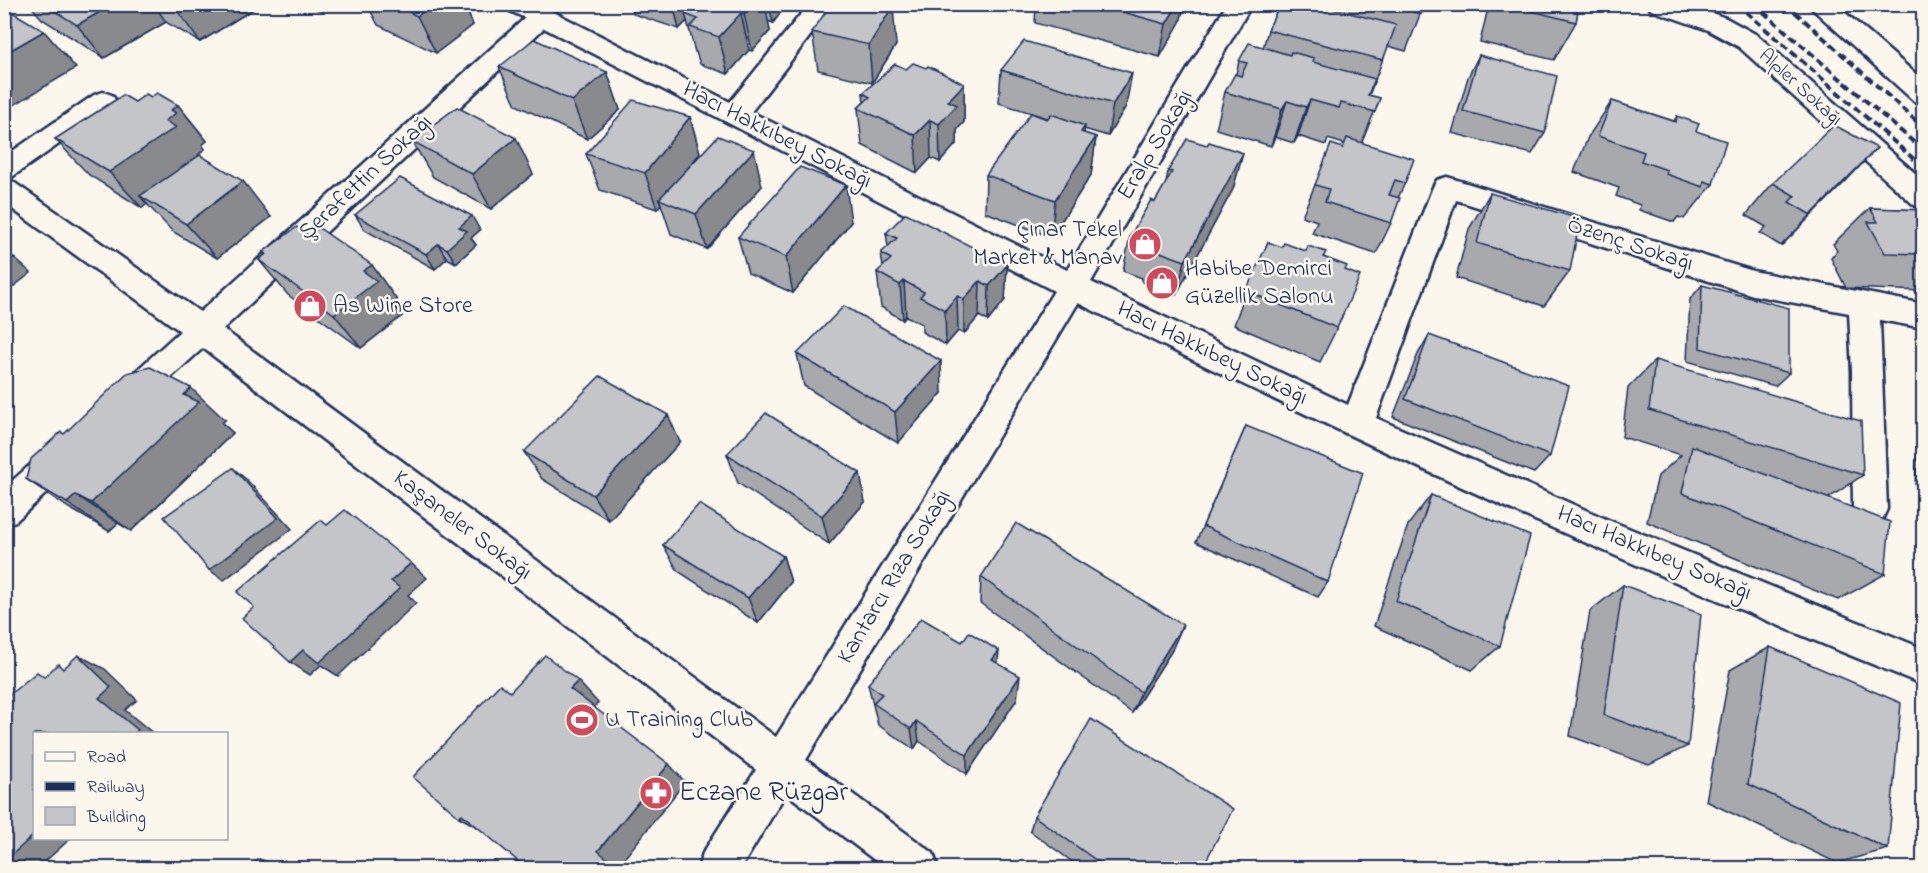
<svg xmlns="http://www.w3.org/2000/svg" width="1928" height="873" viewBox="0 0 1928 873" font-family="'Indie Flower',sans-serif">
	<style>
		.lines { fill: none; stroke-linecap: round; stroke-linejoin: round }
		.minor-casing { stroke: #1b2f5e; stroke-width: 5 }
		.minor { fill: #fbf7ec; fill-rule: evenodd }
		.rail { stroke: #1b2f5e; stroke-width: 4; stroke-dasharray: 8 4; stroke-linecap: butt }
		.wall { fill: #a8a9ad; stroke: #1b2f5e; stroke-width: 1.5 }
		.shaded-wall { fill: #888a8d; stroke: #1b2f5e; stroke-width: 1.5 }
		.building { fill: #c3c5c9; stroke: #1b2f5e; stroke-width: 1.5 }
		.labels { text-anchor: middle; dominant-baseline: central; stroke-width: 5; stroke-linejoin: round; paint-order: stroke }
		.far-street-label { font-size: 20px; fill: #1b2f5e; stroke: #fbf7ec }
		.street-label { font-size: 24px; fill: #1b2f5e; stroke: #fbf7ec }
		.poi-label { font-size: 24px; fill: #1b2f5e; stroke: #fbf7ec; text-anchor: start }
		.near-poi-label { font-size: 28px; fill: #1b2f5e; stroke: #fbf7ec; text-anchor: start }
	</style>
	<rect width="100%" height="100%" fill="#fbf7ec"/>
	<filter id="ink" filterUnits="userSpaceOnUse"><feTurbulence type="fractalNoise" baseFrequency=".0167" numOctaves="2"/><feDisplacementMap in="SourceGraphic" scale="12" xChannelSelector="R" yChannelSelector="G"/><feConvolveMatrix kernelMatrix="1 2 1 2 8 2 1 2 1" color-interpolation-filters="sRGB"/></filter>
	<g filter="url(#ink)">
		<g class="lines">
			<defs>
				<g id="minor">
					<path d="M505,4H538L730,102L809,4H835L751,112L1067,270L1227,4H1252L1091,282L1348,405L1433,187L1437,180L1447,177L1753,271L1924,304V328L1880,320L1887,509L1882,520L1870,524L1858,520L1853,509L1852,372L1849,313L1753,295L1456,200L1376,418L1606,519L1924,649V685C1636,570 1355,442 1078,303L806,760L933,853L938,868H885L786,793L741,868H698L703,853L756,770L203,348L136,409L125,413L114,409L109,400L114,391L180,331L4,203V157L94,95L103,92L112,95L116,101L112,107L9,179L200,312L525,18L508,10ZM544,28L1054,291L776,737L223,329Z"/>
					<path d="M1648,4H1686L1726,18L1757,35L1924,181V208L1914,205L1739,47L1708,30L1651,10Z"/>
					<path d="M1807,4H1835L1924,81V105L1915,102Z"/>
					<path d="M67,439L79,443L84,453L79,463L16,521L4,525V488L55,443Z"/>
				</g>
			</defs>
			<!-- minor casing -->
			<use href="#minor" class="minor-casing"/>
			<!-- minor -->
			<use href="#minor" class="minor"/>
			<!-- rail -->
			<g class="rail">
				<path d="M1737,4L1924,168"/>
				<path d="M1754,4L1924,151"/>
				<path d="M1786,4L1924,128"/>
			</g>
		</g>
		<!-- wall -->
		<g class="wall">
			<path d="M29,4H253L255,8L200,42L166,22L104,58L42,19Z"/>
			<path d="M309,4H328L319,10Z"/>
			<path d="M367,4H464L473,25L436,53L378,25Z"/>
			<path d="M630,4H787L773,23L768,21L770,31L752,51L749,50L728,74L700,64L696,52H695L687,21L679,29L633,14Z"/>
			<path d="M918,4H947L944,10Z"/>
			<path d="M1036,4H1185L1180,22L1160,57L1035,23Z"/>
			<path d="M1280,4H1424L1406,51L1388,46L1370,93H1369L1368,95L1380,98L1362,142L1405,183L1398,198L1391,223L1376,254L1312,233L1317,221L1302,216L1315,185L1343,148L1344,144L1328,139L1326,145L1298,136L1294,143L1275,137L1271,146L1216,129L1225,92L1236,74L1239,61L1263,48L1268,30Z"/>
			<path d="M1489,4H1579L1576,22L1554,60L1480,42Z"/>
			<path d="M812,32L896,45L872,83L818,70Z"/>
			<path d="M1479,55L1545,133L1532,154L1452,133L1468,77Z"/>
			<path d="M499,67L607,72L620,110L587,139L516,105Z"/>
			<path d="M906,69L964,84V122L957,130V143L940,162L931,158L917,173L862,145L858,108L864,102L863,93Z"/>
			<path d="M1001,70L1126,106L1108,136L1084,129V133L1096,137L1091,175L1051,237L985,212L986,175L1048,118L999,103Z"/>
			<path d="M151,97L178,105L207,141L202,145L205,149L198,155L271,217L217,258L172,231L147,204L142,208L89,175L55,139L135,102Z"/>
			<path d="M1612,101L1674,121L1677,116L1696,131L1713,184L1684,219L1678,217L1674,222L1639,210L1640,205L1616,196L1619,188L1574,172L1588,137Z"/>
			<path d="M690,117L700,153L691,165L762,186L707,249L671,234L661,204L657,209L600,190L586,154Z"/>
			<path d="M412,141L533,174L491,209L433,177Z"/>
			<path d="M1207,145L1243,153L1233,189L1176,295L1142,282V278L1123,271L1130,236L1155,202L1166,183L1168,171Z"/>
			<path d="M1877,148L1781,246L1760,233L1766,227L1746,215L1773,183Z"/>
			<path d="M1490,193L1570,271L1544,306L1456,278L1469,229Z"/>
			<path d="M1870,208L1923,210V291L1846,288L1831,258L1837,251L1833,244Z"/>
			<path d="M355,215L480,230L471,238L476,245L456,263L447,258L435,269L365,230Z"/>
			<path d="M851,222L793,293L748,273L738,237Z"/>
			<path d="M886,233L1007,265L1005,300L988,321L979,316L964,334L958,331L946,345L922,332V324L906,316L903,320L881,307L877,272L883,267L881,253L888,247Z"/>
			<path d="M1282,247L1324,257L1345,270L1337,328L1320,362L1234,325L1246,291Z"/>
			<path d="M263,252L397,300L393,303L402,316L361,348L288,295L259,260L265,255Z"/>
			<path d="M1702,285L1789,373L1775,386L1687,361L1690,299Z"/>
			<path d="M1429,335L1550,456L1534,473L1393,417L1418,354Z"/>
			<path d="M1923,347V490L1915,487Z"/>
			<path d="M797,354L942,393L898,443L804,386Z"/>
			<path d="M1655,360L1863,475L1829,498L1885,574L1838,600L1647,522L1658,476L1681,455L1622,437L1628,388Z"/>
			<path d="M225,420L222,423L233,433L131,531L118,523L109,531L69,508L26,479L64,434Z"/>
			<path d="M1246,426L1328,582L1318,597L1196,542Z"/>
			<path d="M680,442L609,520L542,479L524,452Z"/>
			<path d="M727,454L865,502L829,544L738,483Z"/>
			<path d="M1431,495L1500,646L1472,670L1374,626L1408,525Z"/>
			<path d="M663,545L783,556L791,582L758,623L678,571Z"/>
			<path d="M981,577L1172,650L1132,713L980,603Z"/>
			<path d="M1623,585L1688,746L1649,765L1570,736L1590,611Z"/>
			<path d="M1770,647L1888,849L1837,863L1706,801L1730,670Z"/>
			<path d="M998,663L1017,699L967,774L919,741L914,749L878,725L868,684Z"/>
			<path d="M1034,816L1202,868H1081L1030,831Z"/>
		</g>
		<!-- shaded-wall -->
		<g class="shaded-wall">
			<path d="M114,4H154L166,22L104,58L77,25Z"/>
			<path d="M183,4H253L255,8L200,42L176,9Z"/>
			<path d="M315,4H328L319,10Z"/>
			<path d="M433,4H464L473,25L436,53L417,16Z"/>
			<path d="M673,4H703L685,14L687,21L679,29Z"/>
			<path d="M752,4H765L770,31L752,51L744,14Z"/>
			<path d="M769,4H787L773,23Z"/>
			<path d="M1178,4H1185L1180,22L1160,57L1166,24Z"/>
			<path d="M893,6L896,45L872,83L869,45Z"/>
			<path d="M741,13L749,50L728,74L719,37Z"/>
			<path d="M44,31L76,68L4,111V54Z"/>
			<path d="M607,72L620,110L587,139L572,101Z"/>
			<path d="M1132,73L1126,106L1108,136L1113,104Z"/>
			<path d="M964,84V122L957,130V143L940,162L939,124L948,101Z"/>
			<path d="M1310,100L1298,136L1294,143L1306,107Z"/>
			<path d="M1287,101L1275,137L1271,146L1282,109Z"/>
			<path d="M178,105L207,141L202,145L205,149L198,155L205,163L140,196L147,204L142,208L109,172L165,121L171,110Z"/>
			<path d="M690,117L700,153L663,200L659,199L661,204L657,209L645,173Z"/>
			<path d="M930,120L931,158L917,173L915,135Z"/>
			<path d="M1085,126L1080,162L1096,137L1091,175L1051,237L1055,200L1081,132Z"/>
			<path d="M516,138L533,174L491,209L472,174Z"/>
			<path d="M1877,148L1847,180L1781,246L1811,215Z"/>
			<path d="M754,150L762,186L707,249L696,214Z"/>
			<path d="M1243,153L1233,189L1176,295L1185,261Z"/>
			<path d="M243,181L271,217L217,258L186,224Z"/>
			<path d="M846,185L851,222L793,293L786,257Z"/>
			<path d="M472,216L480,230L471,238L476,245L456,263L447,249L459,227Z"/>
			<path d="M438,244L447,258L435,269L426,254Z"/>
			<path d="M4,249L31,273L4,294Z"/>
			<path d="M372,265L397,300L393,303L402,316L361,348L334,314L363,271Z"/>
			<path d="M1007,265L1005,300L988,321L989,286Z"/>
			<path d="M904,281L906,316L903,320L900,285Z"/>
			<path d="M980,281L979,316L964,334V299Z"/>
			<path d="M957,296L958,331L946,345L945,310Z"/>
			<path d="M941,361L942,393L898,443L895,412Z"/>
			<path d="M191,388L225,420L222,423L233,433L131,531L91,503L184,395Z"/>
			<path d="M668,415L680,442L609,520L593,495Z"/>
			<path d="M233,468L247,480L292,529L224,580L209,570Z"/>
			<path d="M860,473L865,502L829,544L822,516Z"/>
			<path d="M76,495L118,523L109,531L67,503Z"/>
			<path d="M783,556L791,582L758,623L748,598Z"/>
			<path d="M411,563L427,578L408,595L416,603L338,676L321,665L310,675L290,662L303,650L391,581Z"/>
			<path d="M1183,625L1172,650L1132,713L1141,692Z"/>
			<path d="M999,651L997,674L992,660Z"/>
			<path d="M78,655L105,669L137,700L125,710L154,734H134L99,698Z"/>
			<path d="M1020,676L1017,699L967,774V755Z"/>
			<path d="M578,681L598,703L591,711L570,689Z"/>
			<path d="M916,721L919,741L914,749L911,729Z"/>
			<path d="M669,764L685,782L619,865L623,868H600L598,851Z"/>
			<path d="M462,814L488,833L459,817Z"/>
			<path d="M34,835V838H71L39,867L31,865L27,868L4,863V855Z"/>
			<path d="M259,859L287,868H269Z"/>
		</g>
		<!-- building -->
		<g class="building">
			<path d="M43,4H114L77,25Z"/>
			<path d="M169,4H183L176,9Z"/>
			<path d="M393,4H433L417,16Z"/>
			<path d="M695,4H753L744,14L741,13L719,37L690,27L698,19L685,14Z"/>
			<path d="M831,4H887L893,6L869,45L812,32Z"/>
			<path d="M1094,4H1178L1166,24Z"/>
			<path d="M1280,4H1315L1396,25L1383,60L1268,30Z"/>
			<path d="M1384,4H1424L1421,14Z"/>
			<path d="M1504,4H1579L1576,22Z"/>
			<path d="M4,7L44,31L4,54Z"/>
			<path d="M534,39L607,72L572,101L499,67Z"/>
			<path d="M1024,41L1132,73L1113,104L1001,70Z"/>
			<path d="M1249,43L1290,55L1291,52L1314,58L1313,62L1375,79L1368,95L1380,98L1375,112L1341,103L1339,108L1310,100L1306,107L1287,101L1282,109L1225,92L1235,74L1241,76L1247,63L1239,61Z"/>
			<path d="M1479,55L1557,76L1545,133L1463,111Z"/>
			<path d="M913,63L926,68L928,66L964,84L948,101L957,105L939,124L930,120L915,135L858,108L870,97L863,93L895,64L906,69Z"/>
			<path d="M157,93L178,105L171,110L176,113L165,121L176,127L109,172L55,139L123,95L135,102L146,94L151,97Z"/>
			<path d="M633,100L690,117L645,173L586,154Z"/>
			<path d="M1612,101L1676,122L1677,116L1699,124L1696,131L1726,141L1713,184L1704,181L1703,187L1666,174L1667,170L1641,161L1644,152L1598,136Z"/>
			<path d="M457,107L516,138L472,174L412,141Z"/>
			<path d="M1031,113L1047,119L1051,114L1085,126L1081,132L1096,137L1055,200L986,175Z"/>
			<path d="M1834,125L1877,148L1811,215L1789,202L1795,196L1773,183Z"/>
			<path d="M718,136L754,150L696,214L659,199Z"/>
			<path d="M1347,138L1414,159L1405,183L1395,180L1389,195L1400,198L1391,223L1325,202L1329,189L1315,185L1331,144L1343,148Z"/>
			<path d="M1187,139L1207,145L1209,142L1243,153L1185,261L1149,248L1151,244L1130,236L1151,200L1155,202L1172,172L1168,171Z"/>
			<path d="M200,155L243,181L186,224L140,196Z"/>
			<path d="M800,167L846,185L786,257L738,237Z"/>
			<path d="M400,178L472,216L459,227L467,231L447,249L438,244L426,254L355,215Z"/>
			<path d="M1490,193L1580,219L1570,271L1477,243Z"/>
			<path d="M1870,208L1923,210V254L1885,253L1868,222H1878Z"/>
			<path d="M906,213L1007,265L989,286L980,281L964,299L957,296L945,310L920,297L924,292L904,281L900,285L877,272L891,259L881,253L897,238L886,233Z"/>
			<path d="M297,227L308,235L319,228L372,265L363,271L377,281L334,314L259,260L266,254L263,252Z"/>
			<path d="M1268,242L1282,247L1284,243L1306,251L1308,246L1326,252L1323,257L1347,266L1345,270L1360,276L1337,328L1246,291Z"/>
			<path d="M1702,285L1789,308V373L1700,348Z"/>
			<path d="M844,306L941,361L895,412L797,354Z"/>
			<path d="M1429,335L1569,386L1550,456L1405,399Z"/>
			<path d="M1655,360L1861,421L1863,475L1649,410Z"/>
			<path d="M150,367L191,388L184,395L199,402L91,503L76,495L67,503L26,479L31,459L61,432L64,434L127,373Z"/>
			<path d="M600,376L668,415L593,495L524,452Z"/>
			<path d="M766,413L860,473L822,516L727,454Z"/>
			<path d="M1246,426L1363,473L1328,582L1203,526Z"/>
			<path d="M1692,446L1890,522L1885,574L1682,493Z"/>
			<path d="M233,468L278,518L209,570L164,517Z"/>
			<path d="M1431,495L1530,536L1500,646L1396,601Z"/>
			<path d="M699,504L783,556L748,598L663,545Z"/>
			<path d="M345,510L411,563L391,581L400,588L319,663L303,650L290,662L242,618L254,607L237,592L321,520L327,525Z"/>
			<path d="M1016,523L1183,625L1141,692L981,577Z"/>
			<path d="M1623,585L1701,614L1688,746L1604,715Z"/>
			<path d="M921,618L962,642L969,632L999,651L992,660L1020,676L967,755L916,721L911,729L873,703L882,694L868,684Z"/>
			<path d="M1770,647L1901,703L1888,849L1748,784Z"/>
			<path d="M78,655L111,687L99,698L138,730L134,734H34V835L7,859L4,856V699L37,672L44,677L58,664L63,669Z"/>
			<path d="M545,655L578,681L570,689L669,764L598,851L608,859L600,868H526L462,814L459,817L413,777L500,684L510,692Z"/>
			<path d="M1091,719L1233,809L1202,868H1107L1034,816Z"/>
			<path d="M259,859L269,868H249Z"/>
			<path d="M789,863L796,868H785Z"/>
		</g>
	</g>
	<!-- icons -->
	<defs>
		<symbol id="shop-disc" viewBox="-11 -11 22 22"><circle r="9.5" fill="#d1495b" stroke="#fbf7ec"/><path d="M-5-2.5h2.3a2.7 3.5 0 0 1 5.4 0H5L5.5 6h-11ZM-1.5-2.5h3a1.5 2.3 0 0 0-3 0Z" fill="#fff"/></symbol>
		<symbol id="stadium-disc" viewBox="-11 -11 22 22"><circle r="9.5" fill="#d1495b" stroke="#fbf7ec"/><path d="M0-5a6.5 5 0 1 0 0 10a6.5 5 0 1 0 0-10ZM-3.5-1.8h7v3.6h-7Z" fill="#fff"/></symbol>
		<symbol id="pharmacy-disc" viewBox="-11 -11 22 22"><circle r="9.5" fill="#d1495b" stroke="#fbf7ec"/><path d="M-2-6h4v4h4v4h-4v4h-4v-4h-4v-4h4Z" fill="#fff"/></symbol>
	</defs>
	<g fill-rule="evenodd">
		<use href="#shop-disc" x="1126" y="225" width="38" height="38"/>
		<use href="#shop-disc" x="1143" y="264" width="38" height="38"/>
		<use href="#shop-disc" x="291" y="287" width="38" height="38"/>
		<use href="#stadium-disc" x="563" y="701" width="38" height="38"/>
		<use href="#pharmacy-disc" x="637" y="774" width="38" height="38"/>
	</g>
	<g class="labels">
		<!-- far-street labels -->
		<g class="far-street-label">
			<text transform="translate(1800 88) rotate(42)">Alpler Sokağı</text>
		</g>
		<!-- street labels -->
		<g class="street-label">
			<text transform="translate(777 136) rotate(27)">Hacı Hakkıbey Sokağı</text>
			<text transform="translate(1156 145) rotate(-59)">Eralp Sokağı</text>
			<text transform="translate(366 178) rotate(-43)">Şerafettin Sokağı</text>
			<text transform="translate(1630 245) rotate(18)">Özenç Sokağı</text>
			<text transform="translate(1212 354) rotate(26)">Hacı Hakkıbey Sokağı</text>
			<text transform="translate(462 526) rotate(37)">Kaşaneler Sokağı</text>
			<text transform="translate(1654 554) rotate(23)">Hacı Hakkıbey Sokağı</text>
			<text transform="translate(895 577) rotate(-59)">Kantarcı Rıza Sokağı</text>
		</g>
		<!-- poi labels -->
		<g class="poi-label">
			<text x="1122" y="230" text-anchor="end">Çınar Tekel<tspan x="1122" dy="28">Market &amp; Manav</tspan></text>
			<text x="1185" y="269">Habibe Demirci<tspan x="1185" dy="28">Güzellik Salonu</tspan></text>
			<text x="333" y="306">As Wine Store</text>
			<text x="605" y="720">U Training Club</text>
		</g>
		<!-- near-poi labels -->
		<g class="near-poi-label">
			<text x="679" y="793">Eczane Rüzgar</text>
		</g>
	</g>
	<!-- margin -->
	<rect width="1928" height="873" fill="none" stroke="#fbf7ec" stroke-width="24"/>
	<rect x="12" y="12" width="1904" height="849" fill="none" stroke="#1b2f5e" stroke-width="2" filter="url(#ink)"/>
	<!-- legend -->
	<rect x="33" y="732" width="195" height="108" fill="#fbf7ec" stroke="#a1a7b3" stroke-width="1.5"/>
	<rect x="45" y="752" width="30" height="9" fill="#fbf7ec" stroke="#a1a7b3" stroke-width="1.5"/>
	<text x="87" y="762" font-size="18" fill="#1b2f5e">Road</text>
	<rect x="45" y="782" width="30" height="9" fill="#1b2f5e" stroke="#a1a7b3" stroke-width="1.5"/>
	<text x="87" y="792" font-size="18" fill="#1b2f5e">Railway</text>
	<rect x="45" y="807" width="30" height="18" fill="#c3c5c9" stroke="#a1a7b3" stroke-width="1.5"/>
	<text x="87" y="822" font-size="18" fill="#1b2f5e">Building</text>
</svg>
